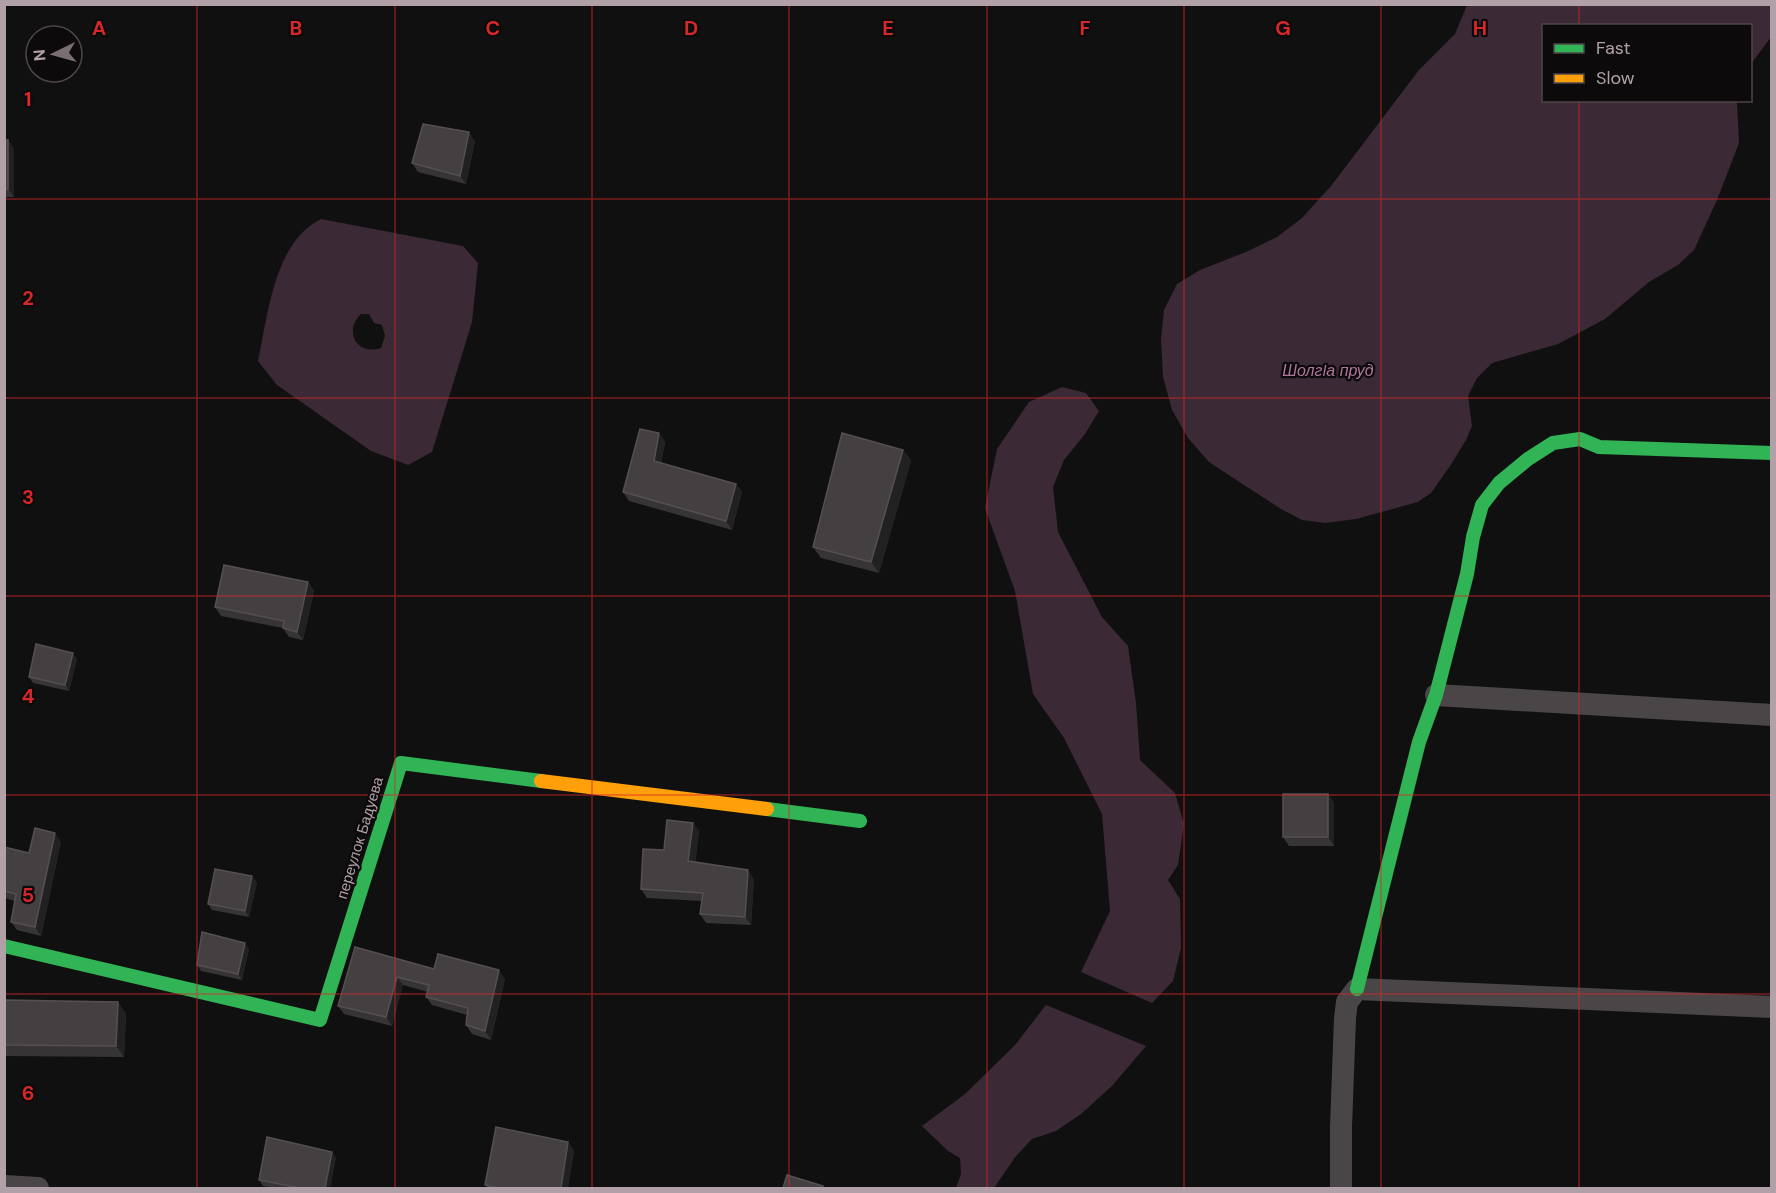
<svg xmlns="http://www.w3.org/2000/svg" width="1776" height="1193" viewBox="0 0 1776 1193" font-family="'DM Sans',sans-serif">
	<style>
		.water { fill: #3b2935; fill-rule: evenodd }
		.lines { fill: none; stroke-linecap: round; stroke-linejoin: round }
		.street { stroke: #4a4647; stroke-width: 22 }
		.fast { stroke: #30b455; stroke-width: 14 }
		.slow { stroke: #ff9f0a; stroke-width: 14 }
		.wall { fill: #373436 }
		.shaded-wall { fill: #222121 }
		.building { fill: #444042; stroke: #564f52; stroke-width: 1.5 }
		.grid { fill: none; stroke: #d62828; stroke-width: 1.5; stroke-opacity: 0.55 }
		.labels { text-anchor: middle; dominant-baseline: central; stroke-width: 4.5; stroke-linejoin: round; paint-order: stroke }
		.street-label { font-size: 15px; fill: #b2a0a8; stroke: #0c0a0b }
		.water-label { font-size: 16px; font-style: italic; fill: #b0759b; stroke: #0c0a0b }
		.grid-label { font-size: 20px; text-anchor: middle; font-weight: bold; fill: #d62828; stroke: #0c0a0b; stroke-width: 4.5; stroke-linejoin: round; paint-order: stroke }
	</style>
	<rect width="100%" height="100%" fill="#101010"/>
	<!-- water -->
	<g class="water">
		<path d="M1467,5H1771V37L1751,64L1750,26H1544V100L1737,101L1739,143L1717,200L1694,250L1678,265L1649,282L1605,319L1558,344L1492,363L1477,378L1468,396L1472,426L1466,440L1450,466L1431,493L1418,502L1356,519L1325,523L1302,520L1281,509L1209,462L1188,438L1172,410L1163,377L1161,339L1164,310L1177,284L1200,270L1246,252L1277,237L1302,218L1331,186L1419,70L1455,34Z"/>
		<path d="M321,219L463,246L478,263L472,322L432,452L408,465L371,451L277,385L258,361C268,315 274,242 321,219ZM361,314H369L374,323L382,325L385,336L381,348C357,356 343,331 361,314Z"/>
		<path d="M1062,387L1086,393L1099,411L1085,434L1064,460L1053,487L1058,532L1102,617L1128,646L1136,703L1140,760L1175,793L1184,824L1178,865L1168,880L1180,899L1181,948L1173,981L1152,1003L1081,972L1110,911L1102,814L1064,738L1033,694L1015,591L985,508L997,449L1029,402Z"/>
		<path d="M1046,1005L1146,1046L1112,1086L1081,1114L1056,1131L1032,1139L1016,1156L994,1188H956L961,1174L960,1158L948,1151L922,1126L965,1094L1015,1045Z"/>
	</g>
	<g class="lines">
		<!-- street -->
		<g class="street">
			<path d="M1436,695L1772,715"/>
			<path d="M4,1186L38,1188"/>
			<path d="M1341,1188V1127L1345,1018L1347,1002L1357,989L1772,1007"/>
		</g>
		<!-- fast -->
		<g class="fast">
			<path d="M767,809L860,821"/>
			<path d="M4,946L320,1020L401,763L541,781"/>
			<path d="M1357,989L1419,742L1436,695L1467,574L1473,537L1482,505L1499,483L1528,459L1553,443L1580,439L1599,447L1772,453"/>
		</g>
		<!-- slow -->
		<path class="slow" d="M541,781L767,809"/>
	</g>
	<!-- wall -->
	<g class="wall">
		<path d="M4,140H8L14,149V197H4Z"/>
		<path d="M475,141L466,184L418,172L412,163Z"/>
		<path d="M659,433L665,442L661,463L736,484L742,492L732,530L629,501L623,492Z"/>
		<path d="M903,450L911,461L879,573L821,558L813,547Z"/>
		<path d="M308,582L314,591L303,640L289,637L283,628L221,616L215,607Z"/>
		<path d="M77,659L69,691L33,683L29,677Z"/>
		<path d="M1328,794L1334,803V846H1289L1283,837Z"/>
		<path d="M693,823L699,831L695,863L754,879L751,925L706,923L700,914L702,901L647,898L641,889L664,850Z"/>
		<path d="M61,842L41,936L17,930L11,922L15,901L4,898V847L29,853Z"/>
		<path d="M257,882L249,917L212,910L208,904Z"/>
		<path d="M355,947L434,969L505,979L491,1040L472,1034L466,1025L467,1015L432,1005L426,997L428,992L403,985L392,1026L344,1014L338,1006Z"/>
		<path d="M249,949L242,980L201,971L197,965Z"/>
		<path d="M4,1000L118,1002L126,1014L124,1057L4,1056Z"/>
		<path d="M568,1142L574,1151L568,1188H488L485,1185Z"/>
		<path d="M336,1157L330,1188H276L263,1186L259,1180Z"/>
	</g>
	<!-- shaded-wall -->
	<g class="shaded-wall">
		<path d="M469,132L475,141L466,184L460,176Z"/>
		<path d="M8,140L14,149V197L8,189Z"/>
		<path d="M659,433L665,442L660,470L654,461Z"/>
		<path d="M903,450L911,461L879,573L871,562Z"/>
		<path d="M736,484L742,492L732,530L726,521Z"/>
		<path d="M308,582L314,591L303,640L297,632Z"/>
		<path d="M73,653L77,659L69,691L65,685Z"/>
		<path d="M1328,794L1334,803V846L1328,837Z"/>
		<path d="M693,823L699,831L694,870L688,861Z"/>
		<path d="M55,833L61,842L41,936L35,927Z"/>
		<path d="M748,870L754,879L751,925L745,917Z"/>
		<path d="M252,876L257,882L249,917L245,911Z"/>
		<path d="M245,943L249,949L242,980L238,974Z"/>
		<path d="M499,970L505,979L491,1040L485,1031Z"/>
		<path d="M397,977L403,985L392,1026L386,1017Z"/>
		<path d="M118,1002L126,1014L124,1057L116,1046Z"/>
		<path d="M568,1142L574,1151L568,1188H561Z"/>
		<path d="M332,1152L336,1157L330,1188H325Z"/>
	</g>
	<!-- building -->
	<g class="building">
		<path d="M423,124L469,132L460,176L412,163Z"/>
		<rect x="4" y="140" width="4" height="49"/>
		<path d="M640,429L659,433L654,461L736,484L726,521L623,492Z"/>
		<path d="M842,433L903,450L871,562L813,547Z"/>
		<path d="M224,565L308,582L297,632L283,628L284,621L215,607Z"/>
		<path d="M36,644L73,653L65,685L29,677Z"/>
		<rect x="1283" y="794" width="45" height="43"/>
		<path d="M667,820L693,823L688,861L748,870L745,917L700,914L703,893L641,889L643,849L664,850Z"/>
		<path d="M35,828L55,833L35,927L11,922L16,894L4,891V847L29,853Z"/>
		<path d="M215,869L252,876L245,911L208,904Z"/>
		<path d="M202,932L245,943L238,974L197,965Z"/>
		<path d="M355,947L434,969L438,954L499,970L485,1031L466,1025L468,1008L426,997L429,985L397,977L386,1017L338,1006Z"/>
		<path d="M4,1000L118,1002L116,1046L4,1045Z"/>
		<path d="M496,1127L568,1142L561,1188H498L485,1185Z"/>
		<path d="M267,1137L332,1152L325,1188H300L259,1180Z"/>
		<path d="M787,1175L823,1186L822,1188H783Z"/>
	</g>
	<!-- grid -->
	<path class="grid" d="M197,4V1188M395,4V1188M592,4V1188M789,4V1188M987,4V1188M1184,4V1188M1381,4V1188M1579,4V26M1579,100V1188M4,199H1772M4,398H1772M4,596H1772M4,795H1772M4,994H1772"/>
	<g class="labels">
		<!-- street labels -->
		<g class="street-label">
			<text transform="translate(360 838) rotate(-73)">переулок Бадуева</text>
		</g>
		<!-- water labels -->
		<g class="water-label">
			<text x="1328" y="370">ШолгIа пруд</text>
		</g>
	</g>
	<g class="grid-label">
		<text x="99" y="35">A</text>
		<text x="296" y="35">B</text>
		<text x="493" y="35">C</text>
		<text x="691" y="35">D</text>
		<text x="888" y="35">E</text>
		<text x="1085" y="35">F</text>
		<text x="1283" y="35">G</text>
		<text x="1480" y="35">H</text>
		<text x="28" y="106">1</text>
		<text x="28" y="305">2</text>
		<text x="28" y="504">3</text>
		<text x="28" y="703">4</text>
		<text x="28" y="902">5</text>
		<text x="28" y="1100">6</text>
	</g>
	<!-- border -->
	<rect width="1776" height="1193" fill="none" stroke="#b2a0a8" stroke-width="12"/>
	<!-- legend -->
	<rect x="1542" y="24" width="210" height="78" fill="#0c0a0b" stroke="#4e464a" stroke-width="1.5"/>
	<rect x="1554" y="44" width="30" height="9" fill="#30b455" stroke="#4e464a" stroke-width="1.5"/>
	<text x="1596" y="54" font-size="18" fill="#b2a0a8">Fast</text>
	<rect x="1554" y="74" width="30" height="9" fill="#ff9f0a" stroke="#4e464a" stroke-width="1.5"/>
	<text x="1596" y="84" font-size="18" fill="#b2a0a8">Slow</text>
	<!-- north arrow -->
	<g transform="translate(54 54) rotate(265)"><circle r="28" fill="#0c0a0b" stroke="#4e464a" stroke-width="1.5"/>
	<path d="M0-4.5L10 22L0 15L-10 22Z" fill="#796e73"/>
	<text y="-9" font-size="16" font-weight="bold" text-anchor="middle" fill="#b2a0a8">N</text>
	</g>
</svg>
